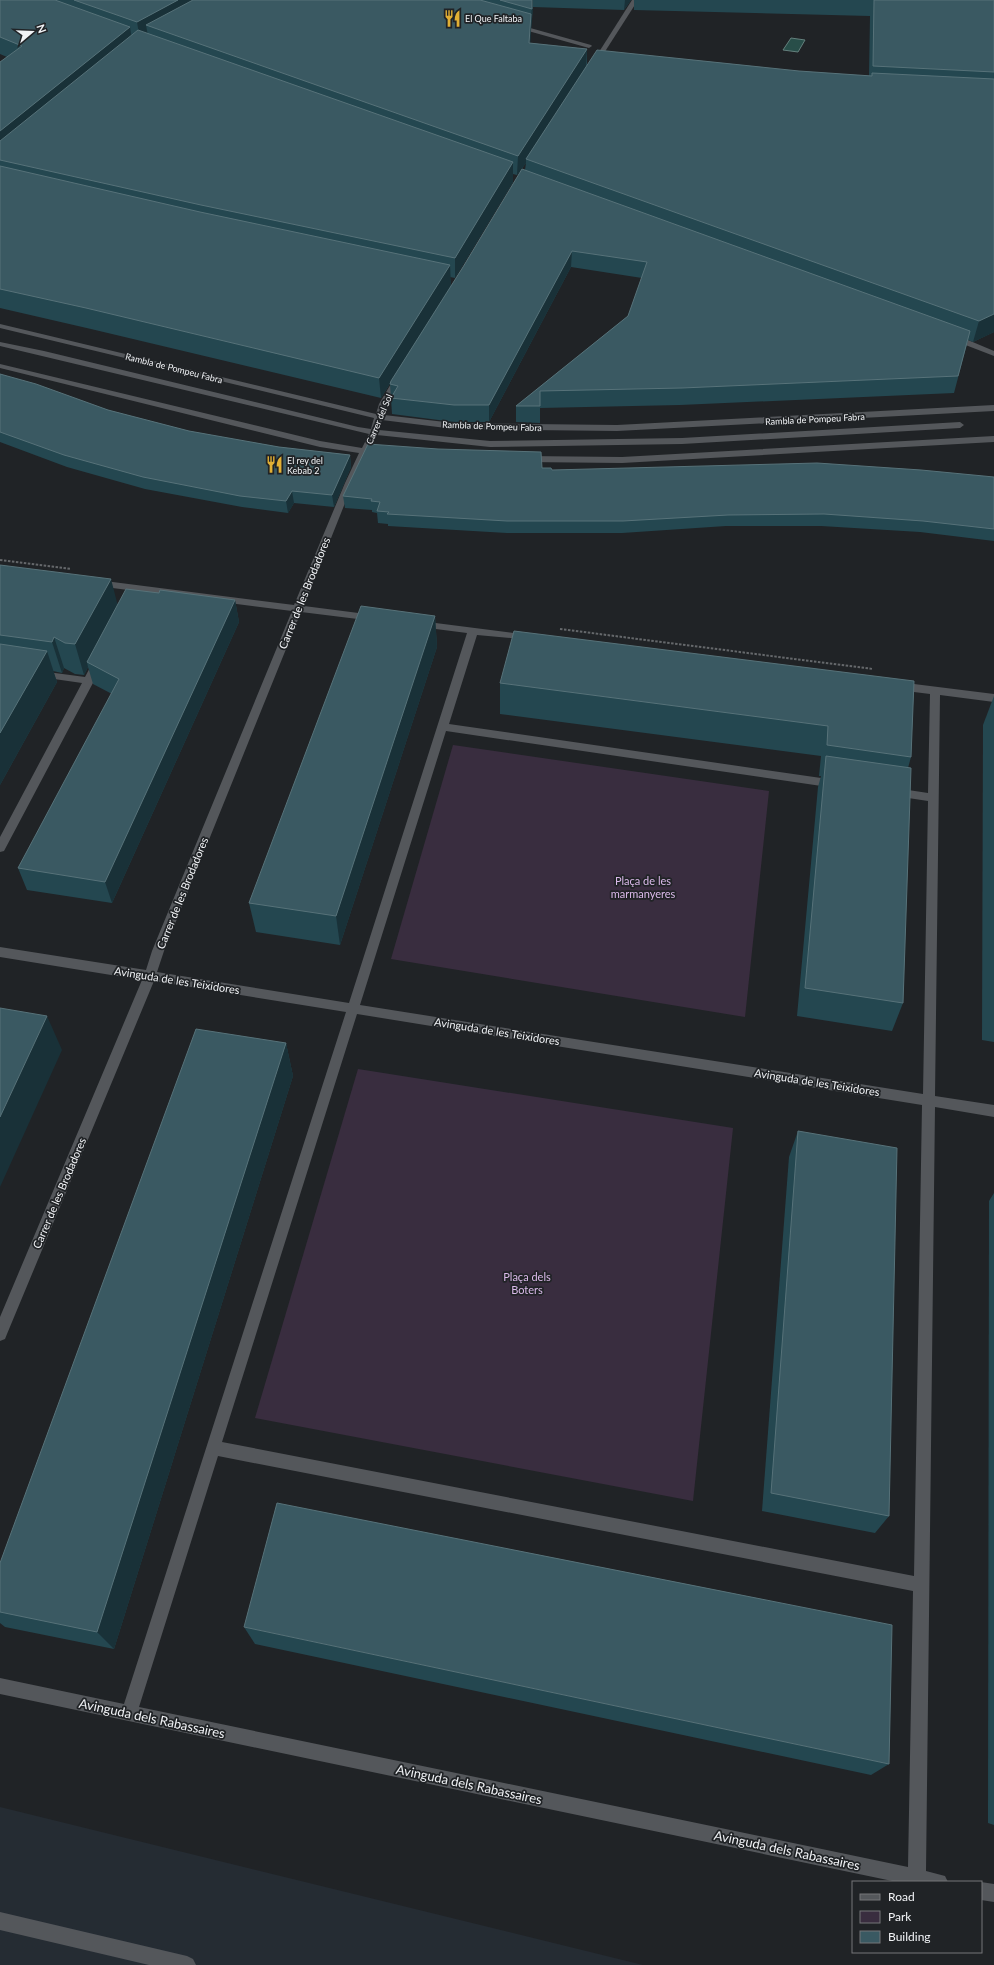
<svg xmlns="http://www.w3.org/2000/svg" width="994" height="1965" viewBox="0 0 994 1965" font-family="Lato,sans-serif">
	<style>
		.built { fill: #252c33 }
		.green { fill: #392d3f }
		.water { fill: #284e49; stroke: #64807d }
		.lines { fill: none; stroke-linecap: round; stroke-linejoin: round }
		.path { stroke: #65686b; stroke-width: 2; stroke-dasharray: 2.5 1.5; stroke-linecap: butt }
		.minor { fill: #54575b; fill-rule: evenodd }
		.wall { fill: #244750; fill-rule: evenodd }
		.shaded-wall { fill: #193138 }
		.building { fill: #3a5962; stroke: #577279 }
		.labels { text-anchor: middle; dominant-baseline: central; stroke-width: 3.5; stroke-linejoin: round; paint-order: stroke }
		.far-poi-label { font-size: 9px; fill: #f1f3f6; stroke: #202326; text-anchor: start }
		.far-street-label { font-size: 9px; fill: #f1f3f6; stroke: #202326 }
		.street-label { font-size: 11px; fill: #f1f3f6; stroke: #202326 }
		.park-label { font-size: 11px; fill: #dab9e9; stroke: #202326 }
		.near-street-label { font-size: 13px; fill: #f1f3f6; stroke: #202326 }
	</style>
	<rect width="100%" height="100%" fill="#202326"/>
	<!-- built -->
	<path class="built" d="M0,1807L643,1965H0Z"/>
	<!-- green -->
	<g class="green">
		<path d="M453,745L769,791L745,1017L391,959Z"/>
		<path d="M358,1069L733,1128L693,1501L255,1418Z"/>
	</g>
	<!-- water -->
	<path class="water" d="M791,38L805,40L798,52L783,50Z"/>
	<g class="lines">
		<!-- path -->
		<g class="path">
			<path d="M0,560L71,569"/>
			<path d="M560,629L873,669"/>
		</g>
		<!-- minor -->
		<g class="minor">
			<path d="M632,0H638L597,64H593L592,63Z"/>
			<path d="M516,24L591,45L592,46L589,48L514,27L513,26Z"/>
			<path d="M0,324L376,414L379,404L395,377L399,375L403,377L387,404L384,415L454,423L617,425L994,405V411L617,431L454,429L382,420L379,430L490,441L682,438L960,422L964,425L960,428L682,444L490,447L377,435L370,449L375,452L374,454H368L353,483L304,606L374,615L379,618L374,621L301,612L164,951L157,972L349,1003L467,633L420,627L415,624L420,621L529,635L534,638L533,640L477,635L449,724L835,780L840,784L835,788L446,731L360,1005L923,1094L928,801L895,796L890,792L895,788L928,793L930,694L898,690L893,686L898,682L994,694V702L940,695L935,1096L994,1105V1117L935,1107L926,1871L945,1876L948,1882H897L0,1694V1678L124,1704L346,1012L154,981L7,1334L5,1339L0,1341V1317L142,980L0,957V947L146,970L152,951L292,611L97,586L92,583L97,580L294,605L345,483L359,453L320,447L0,368V364L320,441L362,448L369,434L0,346V342L44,351L358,427L371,429L374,418L0,328ZM357,1014L922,1105L914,1576L222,1442ZM218,1456L913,1591L908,1867L139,1707Z"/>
			<path d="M950,335H956L994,351V356L950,339Z"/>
			<path d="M994,436V442L622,463L525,462L521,459L525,456L622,457Z"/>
			<path d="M98,659L103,662L94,681L4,851L0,852V837L82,683L40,677L35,674L40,671L85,677L94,660Z"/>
			<path d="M981,1882L994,1884V1902L981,1900Z"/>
			<path d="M0,1912L187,1956L193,1959L196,1965H149L0,1930Z"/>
		</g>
	</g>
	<!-- wall -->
	<g class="wall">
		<path d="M0,0H631L624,10L533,7L530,43L587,49V66L799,71L869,76L870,16L634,10V0H994V332L973,342L968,340L954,393L680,405L540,408V423L516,422V406L628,316L642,278L571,267L489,422H454L392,414L390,384L391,382L381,398L91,329L0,308V62L7,57L0,54ZM526,163L525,170L401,365L451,285L450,277L455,278L513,182V174L517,175Z"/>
		<path d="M0,374L108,410L189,431L279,447L350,455L351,467L334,507L294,503L288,513L242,507L145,489L67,467L0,442Z"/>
		<path d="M542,468L552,470L994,477V541L920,532L821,526H726L622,533H507L388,526V524L378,523L377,513L372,512V510L345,508L343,496Z"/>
		<path d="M0,565L118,604L159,593L235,600L239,622L112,903L27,890L18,868L112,694L93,684L88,667L84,675L75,674L64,668L62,673L53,671L57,682L0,785Z"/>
		<path d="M435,616L437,647L340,945L256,932L249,903Z"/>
		<path d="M914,681L911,757L908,768L903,1003L892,1031L797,1016L818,787L821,776H819L821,756L500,714V683Z"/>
		<path d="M994,696V1042L982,1040L983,725Z"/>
		<path d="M286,1043L293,1076L114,1649L5,1627L0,1623V1563Z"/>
		<path d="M798,1131L889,1516L875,1533L762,1511L789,1157Z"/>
		<path d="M994,1193V1825L988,1823L989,1201Z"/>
		<path d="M244,1627L889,1764L871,1775L255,1644Z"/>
	</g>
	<!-- shaded-wall -->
	<g class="shaded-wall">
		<path d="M178,0H215L146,25L148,36L140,40L137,22Z"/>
		<path d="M532,0H533V7L531,27Z"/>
		<path d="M625,0H631L624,10Z"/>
		<path d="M531,14V33L529,62V43Z"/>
		<path d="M130,27L133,46L0,155V131Z"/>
		<path d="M587,49L586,68L526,159V163L517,175L518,156Z"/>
		<path d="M513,162V182L455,278V258Z"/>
		<path d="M572,251L571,267L489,422V405Z"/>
		<path d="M450,265L451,285L381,398L379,378Z"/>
		<path d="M994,314V332L973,342L979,321Z"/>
		<path d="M350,455L351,467L334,507L332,495Z"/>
		<path d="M292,491L294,503L288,513L286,501Z"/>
		<path d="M111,579L119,610L87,662L88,667L84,675L75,644Z"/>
		<path d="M235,600L239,622L112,903L105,882Z"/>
		<path d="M435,616L437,647L340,945L336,916Z"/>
		<path d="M54,637L64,668L62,673L52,642Z"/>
		<path d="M47,651L57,682L0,785V733Z"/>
		<path d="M47,1016L62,1050L0,1187V1117Z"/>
		<path d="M286,1043L293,1076L114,1649L97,1632Z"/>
	</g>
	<!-- building -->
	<g class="building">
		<path d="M0,0H55L130,27L0,131V62L22,46L0,37Z"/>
		<path d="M74,0H178L137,22Z"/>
		<path d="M193,0H480L531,14L529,43L587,49L518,156L146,25Z"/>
		<path d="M500,0H532V9Z"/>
		<path d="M874,0H994V72L873,66Z"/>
		<path d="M138,30L513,162L455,258L201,205L0,160V141Z"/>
		<path d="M597,50L799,71L872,76V73L994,79V314L979,321L526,159Z"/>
		<path d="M0,166L200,212L450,265L379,378L86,308L0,289Z"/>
		<path d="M522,169L970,331L958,376L682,388L540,391V406H516L628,316L647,262L572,251L489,405H454L391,398L398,386L390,384L391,381L463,267Z"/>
		<path d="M0,374L36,384L108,410L189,431L279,447L350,455L332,495L292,491L286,501L240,496L143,477L64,455L0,432Z"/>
		<path d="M368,444L438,449L541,452L542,468H551L552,470L817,463L921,470L994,477V529L923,521L824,514L728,515L623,521H507L387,514L389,512L377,511L380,502L371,501L372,499L343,496Z"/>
		<path d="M0,565L111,579L75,644L65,643L54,637L52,642L0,635Z"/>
		<path d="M126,589L159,593L160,590L235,600L105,882L18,868L119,679L87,662Z"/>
		<path d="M361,606L435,616L336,916L249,903Z"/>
		<path d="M514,631L914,681L911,757L827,745L828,726L500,683Z"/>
		<path d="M0,644L47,651L0,733Z"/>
		<path d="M826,756L911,768L903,1003L805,988Z"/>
		<path d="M0,1008L47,1016L0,1117Z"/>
		<path d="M196,1029L286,1043L97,1632L0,1612V1563Z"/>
		<path d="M798,1131L897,1148L889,1516L771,1493Z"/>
		<path d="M277,1503L892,1625L889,1764L244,1627Z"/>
	</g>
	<!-- icons -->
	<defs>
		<symbol id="restaurant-bare" viewBox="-9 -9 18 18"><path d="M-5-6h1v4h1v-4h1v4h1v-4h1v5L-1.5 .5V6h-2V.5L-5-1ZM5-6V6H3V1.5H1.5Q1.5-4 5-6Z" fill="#e1af34" stroke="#202326" stroke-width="2.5" paint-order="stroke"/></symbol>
	</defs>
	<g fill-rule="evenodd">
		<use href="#restaurant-bare" x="440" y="6" width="25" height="25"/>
		<use href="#restaurant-bare" x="262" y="452" width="25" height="25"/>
	</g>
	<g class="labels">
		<!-- far-poi labels -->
		<g class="far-poi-label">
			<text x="465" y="18">El Que Faltaba</text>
			<text x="287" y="460">El rey del<tspan x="287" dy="10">Kebab 2</tspan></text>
		</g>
		<!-- far-street labels -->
		<g class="far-street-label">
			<text transform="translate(174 368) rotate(14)">Rambla de Pompeu Fabra</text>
			<text transform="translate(379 419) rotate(-67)">Carrer del Sol</text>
			<text transform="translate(815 419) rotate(-3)">Rambla de Pompeu Fabra</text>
			<text transform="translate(492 426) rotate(2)">Rambla de Pompeu Fabra</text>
		</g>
		<!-- street labels -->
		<g class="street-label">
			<text transform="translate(304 593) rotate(-68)">Carrer de les Brodadores</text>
			<text transform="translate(182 893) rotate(-68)">Carrer de les Brodadores</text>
			<text transform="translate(177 980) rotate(9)">Avinguda de les Teixidores</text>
			<text transform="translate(497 1031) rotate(9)">Avinguda de les Teixidores</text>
			<text transform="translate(817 1082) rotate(9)">Avinguda de les Teixidores</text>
			<text transform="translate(59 1193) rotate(-67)">Carrer de les Brodadores</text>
		</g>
		<!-- park labels -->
		<g class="park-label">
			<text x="643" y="880">Plaça de les<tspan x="643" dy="13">marmanyeres</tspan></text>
			<text x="527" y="1276">Plaça dels<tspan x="527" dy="13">Boters</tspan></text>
		</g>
		<!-- near-street labels -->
		<g class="near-street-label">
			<text transform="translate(152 1718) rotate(12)">Avinguda dels Rabassaires</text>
			<text transform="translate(469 1784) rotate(12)">Avinguda dels Rabassaires</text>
			<text transform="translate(787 1850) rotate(12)">Avinguda dels Rabassaires</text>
		</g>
	</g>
	<!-- legend -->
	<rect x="852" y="1881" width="130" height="72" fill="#202326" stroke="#747679"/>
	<rect x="860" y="1894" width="20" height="6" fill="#54575b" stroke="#747679"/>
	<text x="888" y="1901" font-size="12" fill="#f1f3f6">Road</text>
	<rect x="860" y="1911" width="20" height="12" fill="#392d3f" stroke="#747679"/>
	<text x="888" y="1921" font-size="12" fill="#f1f3f6">Park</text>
	<rect x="860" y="1931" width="20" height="12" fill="#3a5962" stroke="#747679"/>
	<text x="888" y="1941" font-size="12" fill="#f1f3f6">Building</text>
	<!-- north arrow -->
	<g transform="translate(32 32) rotate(71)" stroke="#202326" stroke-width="3" paint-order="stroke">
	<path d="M0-3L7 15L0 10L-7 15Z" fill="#f1f3f6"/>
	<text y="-6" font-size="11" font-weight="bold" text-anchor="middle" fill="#f1f3f6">N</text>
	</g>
</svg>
